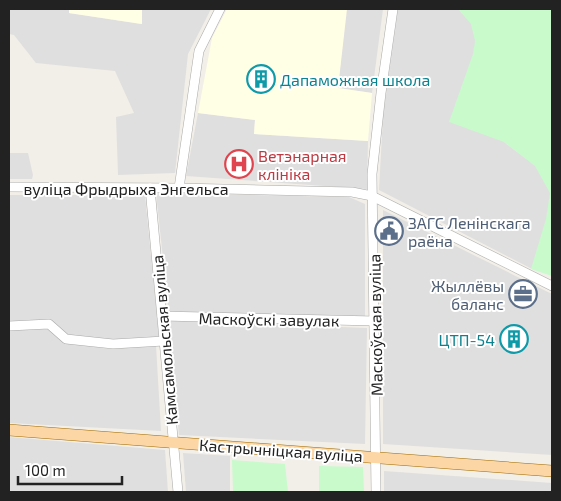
<svg xmlns="http://www.w3.org/2000/svg" width="561" height="501" viewBox="0 0 561 501" font-family="'Exo 2',sans-serif">
	<style>
		.residential { fill: #e0dfdf }
		.education { fill: #ffffe5 }
		.park { fill: #c8facc }
		.lines { fill: none; stroke-linecap: round; stroke-linejoin: round }
		.minor-casing { stroke: #a9a9a9; stroke-width: 10 }
		.major-casing { stroke: #a06b00; stroke-width: 12 }
		.minor { stroke: #fff; stroke-width: 9 }
		.major { stroke: #fcd6a4; stroke-width: 11 }
		.labels { text-anchor: middle; dominant-baseline: central; stroke-width: 4; stroke-linejoin: round; paint-order: stroke }
		.culture-label { font-size: 16px; fill: #0d838f; stroke: #fff; text-anchor: start }
		.health-label { font-size: 16px; fill: #be3a42; stroke: #fff; text-anchor: start }
		.street-label { font-size: 16px; fill: #222; stroke: #fff }
		.service-label { font-size: 16px; fill: #4e5e75; stroke: #fff; text-anchor: start }
	</style>
	<rect width="100%" height="100%" fill="#f2efe9"/>
	<!-- residential -->
	<g class="residential">
		<path d="M9,9H69V13L141,24L142,9H211L188,54L175,173L118,175L116,117L134,113L115,71L36,63L14,35L9,34Z"/>
		<path d="M346,9H383L372,93L338,88Z"/>
		<path d="M398,9H459L472,24L504,142L536,166L551,193L547,219L532,269L379,190L383,116Z"/>
		<path d="M198,113L255,120L254,134L368,141L367,189L186,176Z"/>
		<path d="M9,153H28L33,175L32,179H9Z"/>
		<path d="M156,193L349,197L365,204V318L169,314Z"/>
		<path d="M9,195H145L159,337L111,340L69,335L51,321L9,323Z"/>
		<path d="M383,210L552,294V455L383,444Z"/>
		<path d="M167,320L367,328L365,444L179,435Z"/>
		<path d="M46,328L66,343L110,349L156,345L161,431L9,423V330Z"/>
		<path d="M9,437L165,450L168,492H9Z"/>
		<path d="M183,453L230,456V492H186Z"/>
		<path d="M384,471L552,483V492H384Z"/>
	</g>
	<!-- education -->
	<g class="education">
		<path d="M69,9H142V24L69,13Z"/>
		<path d="M227,9H347L338,88L372,93L368,141L254,134L255,120L198,113L212,38Z"/>
	</g>
	<!-- park -->
	<g class="park">
		<path d="M458,9H552V276L531,269L546,219L550,193L535,166L504,142L449,122L473,54L475,41L471,24Z"/>
		<path d="M232,460L285,464L288,492H233Z"/>
		<path d="M319,466L363,467L364,492H319Z"/>
	</g>
	<g class="lines">
		<defs>
			<g id="minor">
				<path d="M9,187L179,188L352,192L372,196L552,286"/>
				<path d="M150,188L178,492"/>
				<path d="M179,188L199,51L220,9"/>
				<path d="M162,316L375,321"/>
				<path d="M9,326L49,324L66,339L113,344L164,341"/>
				<path d="M376,492L372,174L381,93L393,9"/>
			</g>
			<path id="major" d="M9,430L552,471"/>
		</defs>
		<!-- minor casing -->
		<use href="#minor" class="minor-casing"/>
		<!-- major casing -->
		<use href="#major" class="major-casing"/>
		<!-- minor -->
		<use href="#minor" class="minor"/>
		<!-- major -->
		<use href="#major" class="major"/>
	</g>
	<!-- icons -->
	<defs>
		<symbol id="building-ring" viewBox="-11 -11 22 22"><circle r="9.5" fill="#fff" stroke="#0f9aa8" stroke-width="1.5"/><path d="M-4-6H4V6H1V3H-1V6H-4ZM-2.5-4.3h1.7v1.8h-1.7ZM.8-4.3h1.7v1.8H.8ZM-2.5-1h1.7V.8h-1.7ZM.8-1h1.7V.8H.8Z" fill="#0f9aa8"/></symbol>
		<symbol id="hospital-ring" viewBox="-11 -11 22 22"><circle r="9.5" fill="#fff" stroke="#e0444e" stroke-width="1.5"/><path d="M-5-5h3v3.5h4V-5h3V5h-3V1.5h-4V5h-3Z" fill="#e0444e"/></symbol>
		<symbol id="civic-ring" viewBox="-11 -11 22 22"><circle r="9.5" fill="#fff" stroke="#5c6f8a" stroke-width="1.5"/><path d="M-.6-6.5H3V-4.5H.6V-3L4-1V1h2V6H-6V1h2V-1L-.6-3ZM-1.2 2.5V6h2.4V2.5Z" fill="#5c6f8a"/></symbol>
		<symbol id="office-ring" viewBox="-11 -11 22 22"><circle r="9.5" fill="#fff" stroke="#5c6f8a" stroke-width="1.5"/><path d="M-6-3h4V-5.5h4V-3h4V5H-6ZM-1-4.5V-3h2v-1.5ZM-6 0V1H6V0Z" fill="#5c6f8a"/></symbol>
	</defs>
	<g fill-rule="evenodd">
		<use href="#building-ring" x="245" y="63" width="32" height="32"/>
		<use href="#hospital-ring" x="223" y="148" width="32" height="32"/>
		<use href="#civic-ring" x="373" y="215" width="32" height="32"/>
		<use href="#office-ring" x="507" y="278" width="32" height="32"/>
		<use href="#building-ring" x="498" y="323" width="32" height="32"/>
	</g>
	<g class="labels">
		<!-- culture labels -->
		<g class="culture-label">
			<text x="280" y="79">Дапаможная школа</text>
			<text x="495" y="339" text-anchor="end">ЦТП-54</text>
		</g>
		<!-- health labels -->
		<g class="health-label">
			<text x="258" y="155">Ветэнарная<tspan x="258" dy="18">клініка</tspan></text>
		</g>
		<!-- street labels -->
		<g class="street-label">
			<text x="126" y="188">вуліца Фрыдрыха Энгельса</text>
			<text transform="translate(269 319) rotate(1)">Маскоўскі завулак</text>
			<text transform="translate(375 325) rotate(-91)">Маскоўская вуліца</text>
			<text transform="translate(164 340) rotate(-95)">Камсамольская вуліца</text>
			<text transform="translate(281 450) rotate(4)">Кастрычніцкая вуліца</text>
		</g>
		<!-- service labels -->
		<g class="service-label">
			<text x="408" y="222">ЗАГС Ленінскага<tspan x="408" dy="18">раёна</tspan></text>
			<text x="504" y="285" text-anchor="end">Жыллёвы<tspan x="504" dy="18">баланс</tspan></text>
		</g>
	</g>
	<!-- border -->
	<rect width="561" height="501" fill="none" stroke="#222222" stroke-width="20"/>
	<!-- scale -->
	<path d="M18 476v8h104v-8" fill="none" stroke="#222222" stroke-width="2.5"/>
	<text x="25" y="476" font-size="15" fill="#222222" stroke="#ffffff" stroke-width="4" paint-order="stroke">100 m</text>
</svg>
